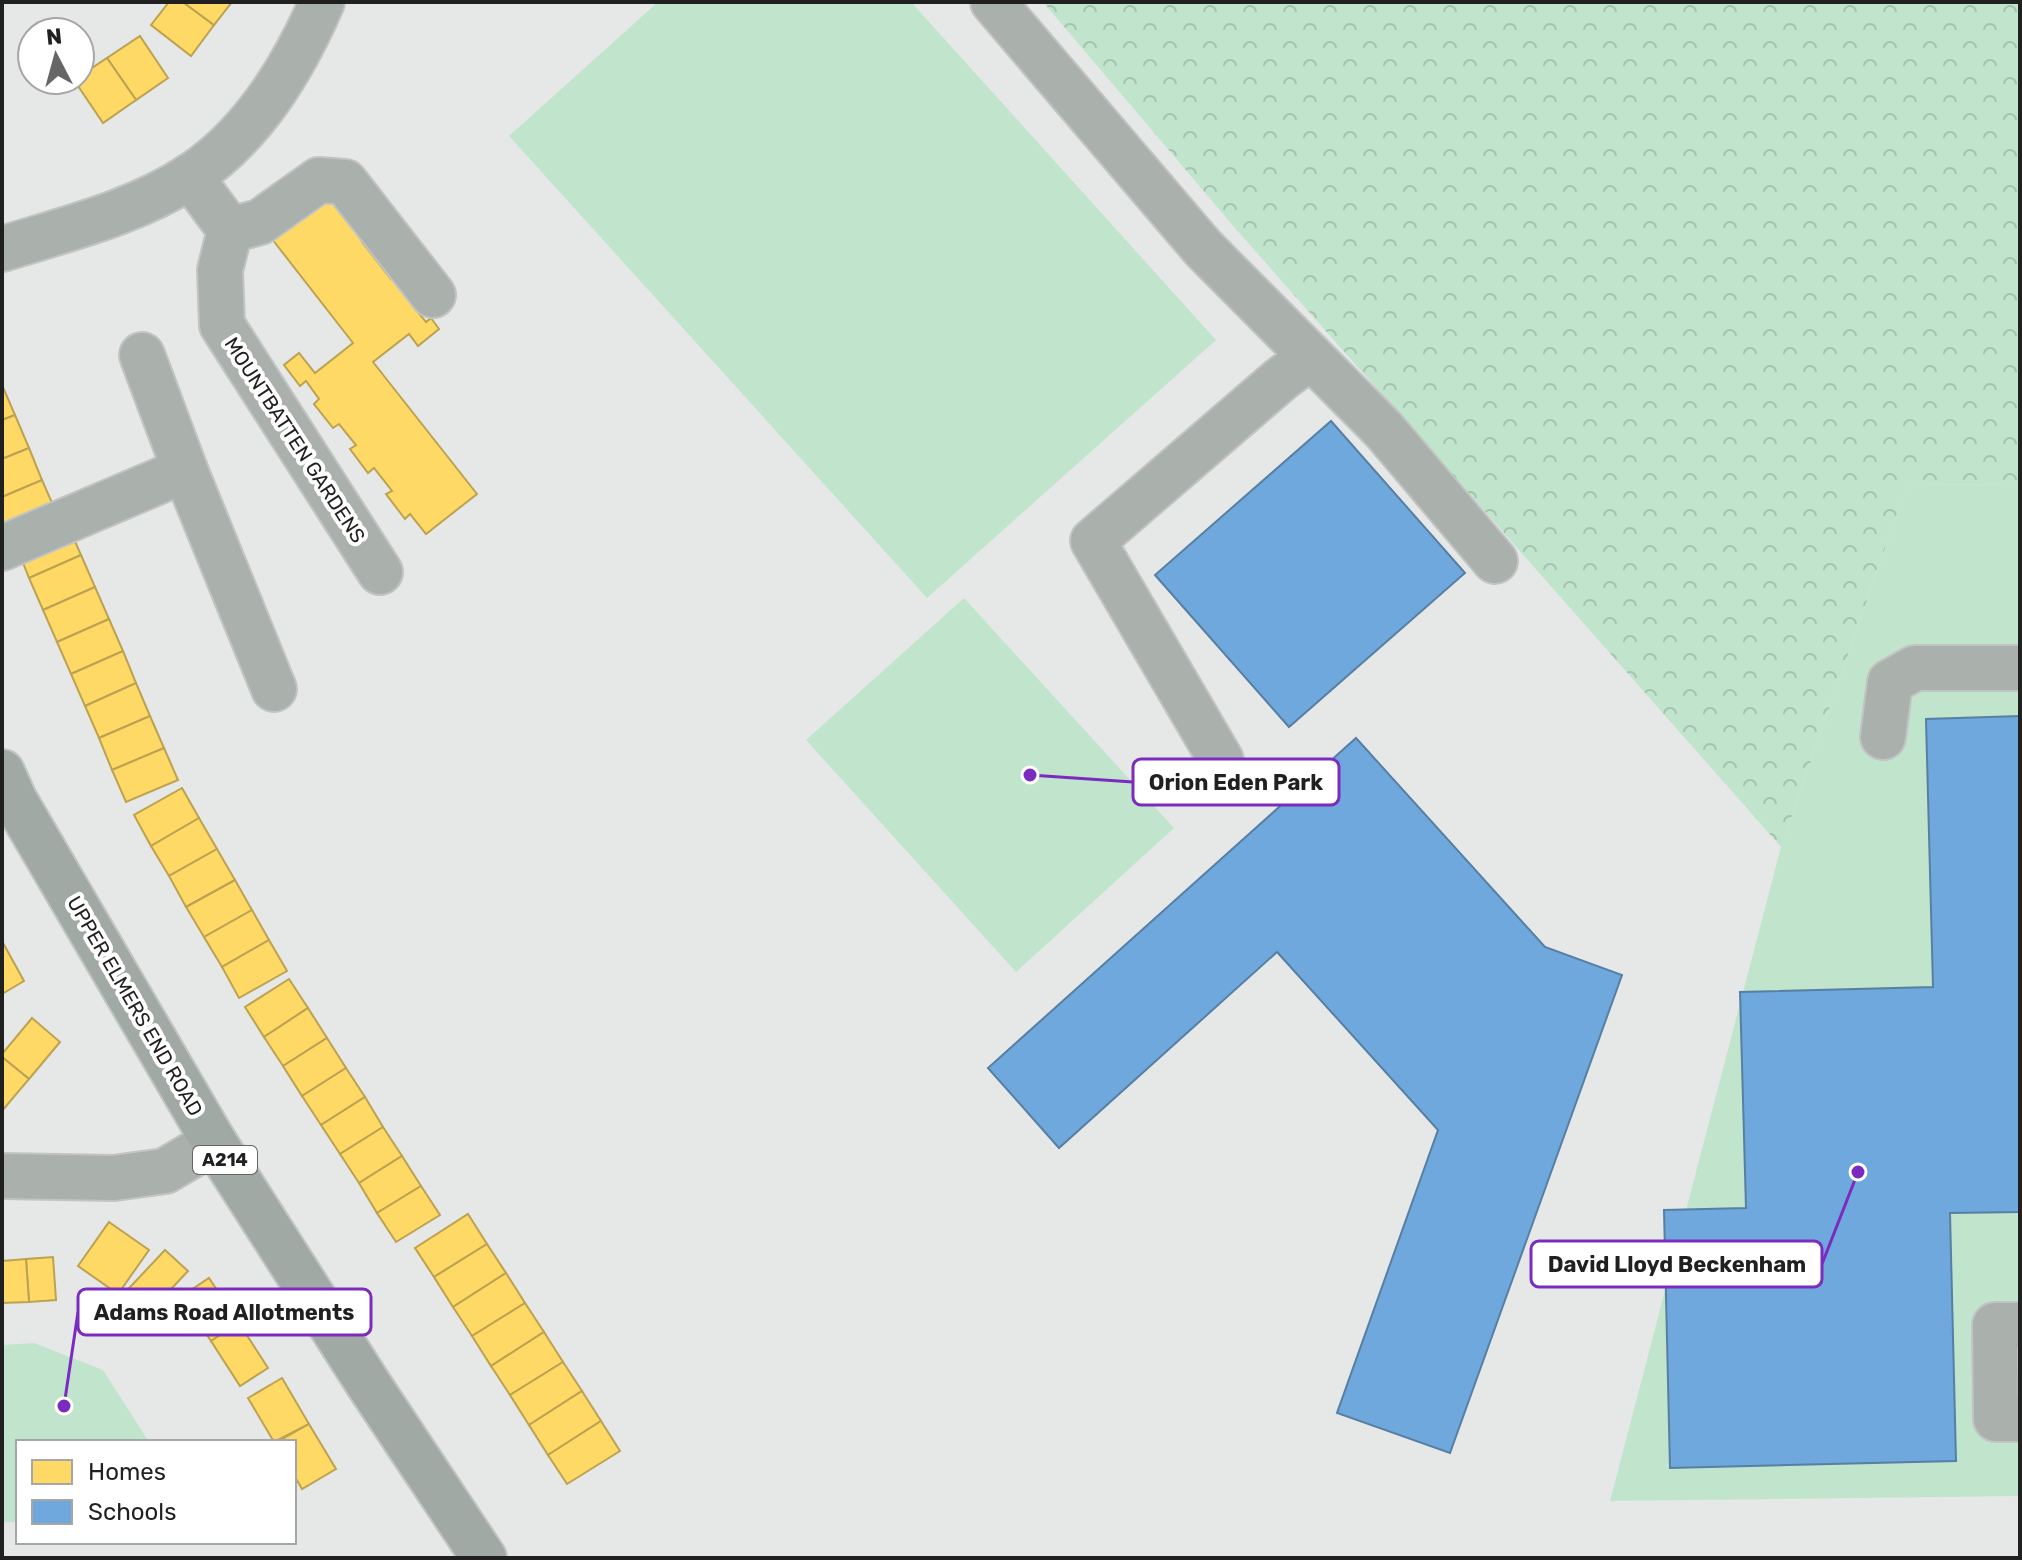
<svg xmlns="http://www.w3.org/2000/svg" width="2022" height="1560" viewBox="0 0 2022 1560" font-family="Rubik,sans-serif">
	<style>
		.green { fill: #c1e4cd }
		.park { fill: url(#park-crowns) }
		.homes { fill: #ffd966; stroke: #bca251; stroke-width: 2 }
		.schools { fill: #6fa8dc; stroke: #577fa3; stroke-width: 2 }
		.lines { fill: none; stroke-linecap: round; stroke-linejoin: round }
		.minor-casing { stroke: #c2c4c3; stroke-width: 48 }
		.major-casing { stroke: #c2c4c3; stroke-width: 48 }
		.minor { stroke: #aab1ac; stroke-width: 44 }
		.major { stroke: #a0a9a4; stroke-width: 44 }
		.labels { text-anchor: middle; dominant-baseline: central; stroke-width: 8; stroke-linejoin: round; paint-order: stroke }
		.shield { fill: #fff; stroke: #626362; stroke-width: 2 }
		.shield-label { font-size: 18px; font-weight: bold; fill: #1f201f }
		.street-label { font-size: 20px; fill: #1f201f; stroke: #fff }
		.leader { fill: none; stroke: #7b2cbf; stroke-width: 3 }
		.callout-dot { fill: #7b2cbf; stroke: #fff; stroke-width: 3 }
		.callout { fill: #fff; stroke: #7b2cbf; stroke-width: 3 }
		.callout-label { font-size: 22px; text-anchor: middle; font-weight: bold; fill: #1f201f }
	</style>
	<defs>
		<pattern id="park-crowns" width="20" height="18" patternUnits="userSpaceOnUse" patternTransform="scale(2)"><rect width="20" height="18" fill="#c1e4cd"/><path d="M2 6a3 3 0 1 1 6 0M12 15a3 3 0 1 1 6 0" fill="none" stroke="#a5c3b0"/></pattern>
	</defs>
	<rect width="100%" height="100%" fill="#e6e8e7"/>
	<!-- green -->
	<g class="green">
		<path d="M658,2H911L1216,340L927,598L509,136Z"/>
		<path d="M2020,484V1496L1610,1501L1781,847L1907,485Z"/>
		<path d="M964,598L1174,828L1016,972L806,740Z"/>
		<path d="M34,1343L103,1370L149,1442H18V1522H2V1345Z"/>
	</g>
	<!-- park -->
	<path class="park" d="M1043,2H2020V484L1907,485L1781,847L1235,228Z"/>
	<!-- homes -->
	<g class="homes">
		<path d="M169,2H183L214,25L191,56L151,25Z"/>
		<path d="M183,2H232L214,25Z"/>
		<path d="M140,36L168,78L136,100L107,58Z"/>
		<path d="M107,58L136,100L103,123L74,80H80V76Z"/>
		<path d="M327,196L344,218L350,214L368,237L362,242L391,279L397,274L415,297L410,302L426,322L431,318L439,329L418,346L409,334L373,362L477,494L426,534L410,514L405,519L386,494L392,491L374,468L368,473L350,449L356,445L339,424L333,428L314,404L319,399L306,381L300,386L284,365L299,353L315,373L353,343L272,239Z"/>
		<path d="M2,385L15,415L2,420Z"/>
		<path d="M15,415L29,448L2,459V420Z"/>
		<path d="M29,448L42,480L2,497V459Z"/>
		<path d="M42,480L56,512L2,535V497Z"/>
		<path d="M67,523L81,555L29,578L16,545Z"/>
		<path d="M81,555L95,587L43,610L29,578Z"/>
		<path d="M95,587L109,619L57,642L43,610Z"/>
		<path d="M109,619L123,651L71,674L57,642Z"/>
		<path d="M123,651L136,683L85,706L71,674Z"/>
		<path d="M136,683L150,716L99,738L85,706Z"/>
		<path d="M150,716L164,748L112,770L99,738Z"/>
		<path d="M164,748L178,780L126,802L112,770Z"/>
		<path d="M182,788L199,818L151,846L134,815Z"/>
		<path d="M199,818L217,849L169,876L151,846Z"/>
		<path d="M217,849L235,880L186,907L169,876Z"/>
		<path d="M235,880L252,910L204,937L186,907Z"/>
		<path d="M252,910L269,940L222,967L204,937Z"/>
		<path d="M269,940L287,971L239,998L222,967Z"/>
		<path d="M2,941L24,981L2,994Z"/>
		<path d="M289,979L308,1008L264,1037L245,1007Z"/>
		<path d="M308,1008L327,1038L283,1066L264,1037Z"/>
		<path d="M32,1018L60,1042L29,1079L2,1057V1054Z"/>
		<path d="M327,1038L346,1068L302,1096L283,1066Z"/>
		<path d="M2,1057L29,1079L2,1111Z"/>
		<path d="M346,1068L365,1097L321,1125L302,1096Z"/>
		<path d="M365,1097L383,1127L340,1154L321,1125Z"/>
		<path d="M383,1127L402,1156L359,1183L340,1154Z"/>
		<path d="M402,1156L421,1186L377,1213L359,1183Z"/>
		<path d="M421,1186L440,1215L396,1242L377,1213Z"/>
		<path d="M468,1214L487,1244L434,1277L415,1248Z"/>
		<path d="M109,1222L149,1250L118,1294L78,1266Z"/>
		<path d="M487,1244L506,1273L453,1307L434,1277Z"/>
		<path d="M165,1250L188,1271L140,1322L117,1301Z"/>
		<path d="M53,1257L56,1300L29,1302L26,1259Z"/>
		<path d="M26,1259L29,1302L2,1303V1261Z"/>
		<path d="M506,1273L525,1303L472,1336L453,1307Z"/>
		<path d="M209,1278L239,1323L211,1341L182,1296Z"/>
		<path d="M525,1303L544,1332L491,1366L472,1336Z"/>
		<path d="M239,1323L268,1368L240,1386L211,1341Z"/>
		<path d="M544,1332L563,1362L510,1395L491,1366Z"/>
		<path d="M563,1362L582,1391L529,1425L510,1395Z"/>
		<path d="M282,1378L309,1424L274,1442L248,1398Z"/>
		<path d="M582,1391L601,1421L548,1455L529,1425Z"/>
		<path d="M601,1421L620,1451L567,1484L548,1455Z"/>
		<path d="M309,1424L336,1469L302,1489L294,1475V1442H277Z"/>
	</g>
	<!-- schools -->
	<g class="schools">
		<path d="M1331,421L1465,573L1289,727L1155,575Z"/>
		<path d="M2020,716V1212L1950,1213L1956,1461L1670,1468L1664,1210L1746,1208L1740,992L1933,987L1926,719Z"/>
		<path d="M1356,738L1545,947L1622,975L1450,1453L1337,1413L1438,1130L1277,952L1059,1148L988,1068Z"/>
	</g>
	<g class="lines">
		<defs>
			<g id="minor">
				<path d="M993,2L1203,248L1384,430L1495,561"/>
				<path d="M190,176L230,230L220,270L222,325L380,572"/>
				<path d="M230,230L260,222L319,180L345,182L433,295"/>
				<path d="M2,249C66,229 134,213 191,176C253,135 293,69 322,2"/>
				<path d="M142,355L185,470L274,689"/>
				<path d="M2,548L185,470"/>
				<path d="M1883,737L1890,682L1915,668H2020"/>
				<path d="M1221,760L1093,541L1281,379L1311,357"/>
				<path d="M2,1176L114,1178L165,1171L214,1142"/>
				<path d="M2020,1325H1995L1996,1419H2020"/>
			</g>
			<path id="major" d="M2,772L14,799L214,1142L369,1385L484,1558"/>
		</defs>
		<!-- minor casing -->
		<use href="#minor" class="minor-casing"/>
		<!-- major casing -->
		<use href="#major" class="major-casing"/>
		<!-- minor -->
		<use href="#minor" class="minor"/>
		<!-- major -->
		<use href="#major" class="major"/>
	</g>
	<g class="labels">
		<!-- shield labels -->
		<rect class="shield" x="193" y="1146" width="64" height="28" rx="6"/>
		<g class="shield-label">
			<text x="225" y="1160">A214</text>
		</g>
		<!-- street labels -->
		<g class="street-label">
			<text transform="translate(295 440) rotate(57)">MOUNTBATTEN GARDENS</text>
			<text transform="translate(135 1006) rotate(60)">UPPER ELMERS END ROAD</text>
		</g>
	</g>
	<!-- callouts -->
	<path class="leader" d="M1030 775L1133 782M1858 1172L1822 1264M64 1406L78 1312"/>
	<g class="callout-dot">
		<circle cx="1030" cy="775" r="8"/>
		<circle cx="1858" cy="1172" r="8"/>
		<circle cx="64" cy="1406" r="8"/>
	</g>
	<g class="callout">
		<rect x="1133" y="759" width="206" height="46" rx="8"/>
		<rect x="1531" y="1241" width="291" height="46" rx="8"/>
		<rect x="78" y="1289" width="293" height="46" rx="8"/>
	</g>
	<g class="callout-label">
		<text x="1236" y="790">Orion Eden Park</text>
		<text x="1677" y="1272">David Lloyd Beckenham</text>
		<text x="224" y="1320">Adams Road Allotments</text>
	</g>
	<!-- border -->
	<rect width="2022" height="1560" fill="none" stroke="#1f201f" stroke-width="8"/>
	<!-- legend -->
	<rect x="16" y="1440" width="280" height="104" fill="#ffffff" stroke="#a5a6a5" stroke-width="2"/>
	<rect x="32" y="1460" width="40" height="24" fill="#ffd966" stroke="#a5a6a5" stroke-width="2"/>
	<text x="88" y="1480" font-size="24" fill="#1f201f">Homes</text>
	<rect x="32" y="1500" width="40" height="24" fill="#6fa8dc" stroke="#a5a6a5" stroke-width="2"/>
	<text x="88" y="1520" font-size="24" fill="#1f201f">Schools</text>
	<!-- north arrow -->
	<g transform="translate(56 56) rotate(354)"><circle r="38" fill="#ffffff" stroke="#a5a6a5" stroke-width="2"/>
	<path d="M0-6L14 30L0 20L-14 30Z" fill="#656665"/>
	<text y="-12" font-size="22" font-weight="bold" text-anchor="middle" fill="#1f201f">N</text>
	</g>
</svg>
